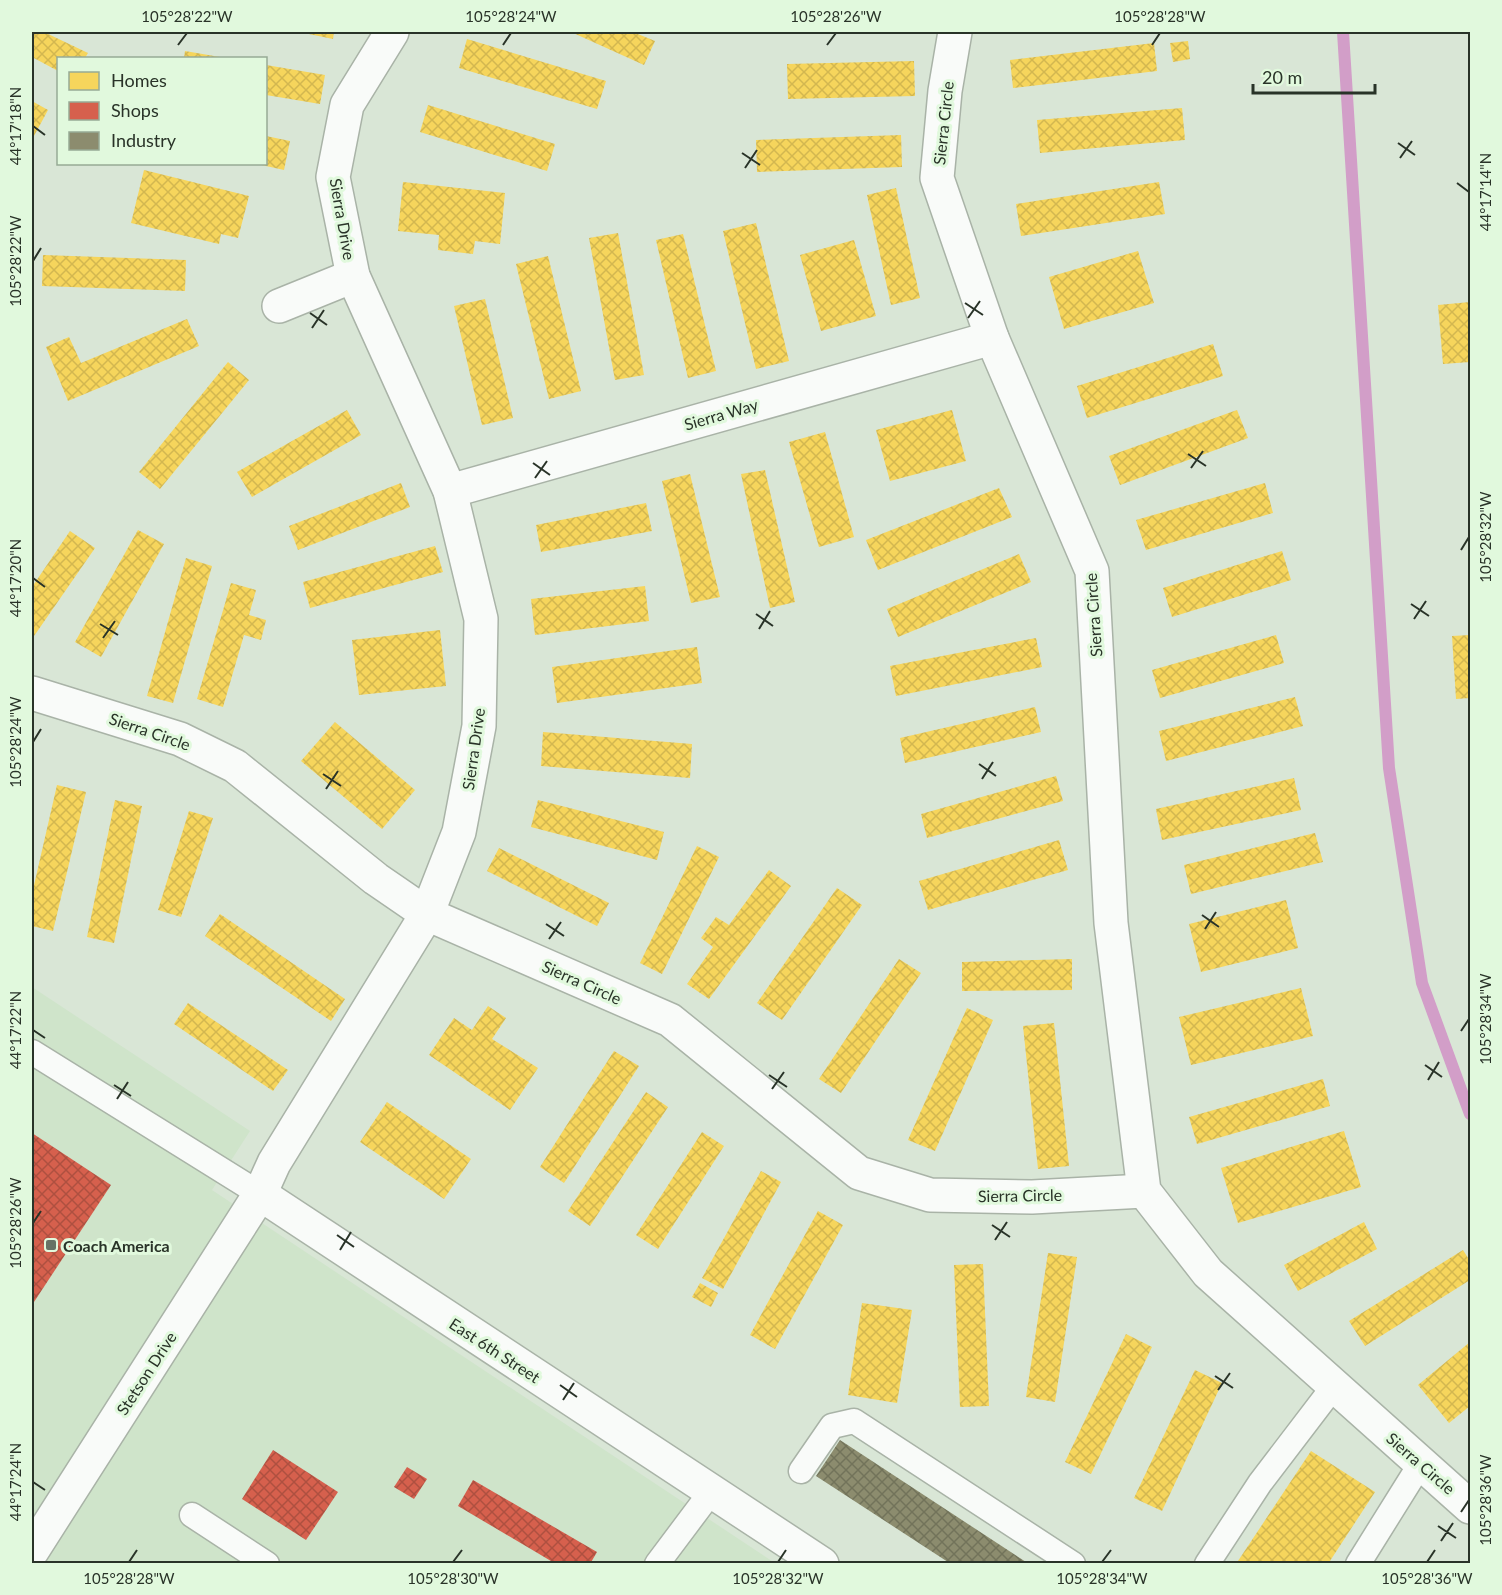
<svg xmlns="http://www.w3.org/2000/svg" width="1502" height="1595" viewBox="0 0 1502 1595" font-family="Lato,sans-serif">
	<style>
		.built { fill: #cfe4ca }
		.homes { fill: url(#homes-cross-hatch) }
		.shops { fill: url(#shops-cross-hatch) }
		.industry { fill: url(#industry-cross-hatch) }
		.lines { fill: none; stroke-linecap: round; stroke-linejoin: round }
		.stream { stroke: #d29ec8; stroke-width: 12 }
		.lane-casing { stroke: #a9b3a7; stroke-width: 27 }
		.street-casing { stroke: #a9b3a7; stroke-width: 36 }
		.lane { stroke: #f9fbf9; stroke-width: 24 }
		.street { stroke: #f9fbf9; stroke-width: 33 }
		.ticks { fill: none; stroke: #293328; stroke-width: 2 }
		.poi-dot { fill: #677265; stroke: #e1f9dd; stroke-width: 2 }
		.labels { text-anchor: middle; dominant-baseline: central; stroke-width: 6; stroke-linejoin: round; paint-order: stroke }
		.street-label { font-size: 16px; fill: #293328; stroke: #e1f9dd }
		.poi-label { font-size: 16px; font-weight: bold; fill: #293328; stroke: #e1f9dd; text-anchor: start }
		.neatline { fill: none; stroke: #293328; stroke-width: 2 }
		.ticks-label { font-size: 15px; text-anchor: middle; fill: #293328 }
	</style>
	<defs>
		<pattern id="homes-cross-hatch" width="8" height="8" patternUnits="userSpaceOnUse" patternTransform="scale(1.5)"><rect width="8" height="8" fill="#f6d55c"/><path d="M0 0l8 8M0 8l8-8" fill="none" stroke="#d3b750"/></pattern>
		<pattern id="shops-cross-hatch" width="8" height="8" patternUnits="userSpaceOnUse" patternTransform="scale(1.5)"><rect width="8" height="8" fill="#d6604d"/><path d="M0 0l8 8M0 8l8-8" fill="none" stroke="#ae5040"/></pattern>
		<pattern id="industry-cross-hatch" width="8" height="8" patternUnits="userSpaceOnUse" patternTransform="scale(1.5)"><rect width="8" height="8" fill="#8c8c6e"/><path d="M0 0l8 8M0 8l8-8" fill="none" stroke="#72735a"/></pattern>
	</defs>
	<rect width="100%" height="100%" fill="#d9e6d6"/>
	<!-- built -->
	<path class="built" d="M32,987L250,1131L212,1190L775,1563H32Z"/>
	<!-- homes -->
	<g class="homes">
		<path d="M32,32H44L88,53L85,58H58V71L32,57Z"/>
		<path d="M299,32H334L333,39Z"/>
		<path d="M571,32H633L655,41L644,65Z"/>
		<path d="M467,39L606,81L597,109L459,68Z"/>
		<path d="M1188,41L1190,59L1173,62L1170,43Z"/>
		<path d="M1154,43L1157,71L1013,88L1010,60Z"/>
		<path d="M185,51L220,57L219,58H184Z"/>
		<path d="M914,61L915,96L788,99L787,64Z"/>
		<path d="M266,65L325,75L320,104L266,95Z"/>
		<path d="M32,101L48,110L34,136L32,135Z"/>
		<path d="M428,105L555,144L547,171L420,132Z"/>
		<path d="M1182,108L1185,140L1040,153L1037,120Z"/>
		<path d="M901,135L902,167L757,172L756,140Z"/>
		<path d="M266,136L290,141L284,170L257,164H266Z"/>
		<path d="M144,170L249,196L238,238L221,234L219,244L131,223Z"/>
		<path d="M403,182L505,193L500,244L475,241L473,254L438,250L439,235L398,231Z"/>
		<path d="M1159,182L1165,214L1021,236L1016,204Z"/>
		<path d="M896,188L920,298L891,305L867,195Z"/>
		<path d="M756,223L789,361L756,369L723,231Z"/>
		<path d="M618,233L644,375L615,380L589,238Z"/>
		<path d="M683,234L716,371L688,378L656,240Z"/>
		<path d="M854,240L876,316L821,331L800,255Z"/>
		<path d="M1138,251L1154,303L1064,329L1049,277Z"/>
		<path d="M43,255L186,260L185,291L42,286Z"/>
		<path d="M548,256L581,391L549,399L516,264Z"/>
		<path d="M485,299L513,418L482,425L454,306Z"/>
		<path d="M1470,302V362L1443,364L1438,305Z"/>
		<path d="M187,319L199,346L68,401L46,347L69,337L81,363Z"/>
		<path d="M1213,344L1223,376L1087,418L1077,386Z"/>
		<path d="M228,362L249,380L160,489L139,472Z"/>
		<path d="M347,410L361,435L252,497L237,472Z"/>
		<path d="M952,410L966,461L890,481L876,430Z"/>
		<path d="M1237,410L1248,438L1120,485L1109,456Z"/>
		<path d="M825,432L854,537L819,547L789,442Z"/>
		<path d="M765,470L795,602L770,608L741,474Z"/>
		<path d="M690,474L720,597L691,603L662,481Z"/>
		<path d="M401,483L410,507L298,550L289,526Z"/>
		<path d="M1265,483L1273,513L1146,550L1136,520Z"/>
		<path d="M999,488L1012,517L878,570L866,540Z"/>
		<path d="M646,503L652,531L541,552L536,525Z"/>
		<path d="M138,530L164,544L101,657L75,642Z"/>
		<path d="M70,531L95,548L32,639V587Z"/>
		<path d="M435,546L443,572L310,608L303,582Z"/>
		<path d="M1282,551L1291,580L1172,617L1163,588Z"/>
		<path d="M1019,554L1031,582L898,637L887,609Z"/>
		<path d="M186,558L212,566L173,703L147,696Z"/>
		<path d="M231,583L256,590L249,615L266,620L261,640L244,635L223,707L197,699Z"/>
		<path d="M645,586L649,621L535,635L531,599Z"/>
		<path d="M440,630L446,686L359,695L352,640Z"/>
		<path d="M1276,635L1284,663L1160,698L1152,670Z"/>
		<path d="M1470,635V698L1456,699L1452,636Z"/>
		<path d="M1036,638L1042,667L896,696L890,666Z"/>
		<path d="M697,647L702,683L557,703L552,667Z"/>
		<path d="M1295,697L1303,726L1166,761L1159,731Z"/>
		<path d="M1035,707L1041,732L905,763L900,738Z"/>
		<path d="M335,722L415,790L382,829L301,761Z"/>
		<path d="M543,732L692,744L690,778L541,766Z"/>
		<path d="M1056,776L1063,801L927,838L921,814Z"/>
		<path d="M1294,778L1301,810L1162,840L1156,809Z"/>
		<path d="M57,785L86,792L53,931L32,926V894Z"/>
		<path d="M115,800L142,806L114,943L87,937Z"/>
		<path d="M538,800L664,832L657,860L531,827Z"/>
		<path d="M189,811L213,818L181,917L158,910Z"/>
		<path d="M1315,833L1323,862L1191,894L1184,865Z"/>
		<path d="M1059,840L1068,870L928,910L919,881Z"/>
		<path d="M697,846L719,857L662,974L640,963Z"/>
		<path d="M499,848L609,903L597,926L487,871Z"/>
		<path d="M769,870L791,886L709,999L687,984L713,947L701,938L716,917L729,925Z"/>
		<path d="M837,888L862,905L782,1020L757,1003Z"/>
		<path d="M1286,900L1298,948L1201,972L1189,924Z"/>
		<path d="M220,914L345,999L331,1021L205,936Z"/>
		<path d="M899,959L921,973L841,1093L819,1079Z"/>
		<path d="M1072,959V990L962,991V962Z"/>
		<path d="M1301,988L1313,1036L1191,1065L1179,1017Z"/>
		<path d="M188,1003L288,1070L273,1091L174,1024Z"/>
		<path d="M488,1006L506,1018L492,1039L538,1068L510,1110L429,1055L454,1018L472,1030Z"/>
		<path d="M967,1008L993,1020L935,1151L908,1140Z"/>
		<path d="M1054,1023L1069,1166L1038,1169L1023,1026Z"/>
		<path d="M614,1051L639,1066L564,1183L540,1167Z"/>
		<path d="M1323,1079L1330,1106L1197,1144L1189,1117Z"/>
		<path d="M646,1092L668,1107L590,1226L568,1211Z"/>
		<path d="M387,1102L471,1159L444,1199L360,1142Z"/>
		<path d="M1344,1131L1361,1187L1238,1223L1221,1168Z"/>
		<path d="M702,1132L724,1146L658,1249L636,1235Z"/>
		<path d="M761,1171L781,1182L723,1289L702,1278Z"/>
		<path d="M818,1211L843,1225L775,1349L750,1335Z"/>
		<path d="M1364,1222L1377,1249L1298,1291L1284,1265Z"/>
		<path d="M1463,1250L1470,1261V1280L1365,1346L1349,1321Z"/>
		<path d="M1048,1253L1077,1257L1055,1402L1026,1397Z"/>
		<path d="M983,1264L989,1406L960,1407L954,1265Z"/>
		<path d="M700,1283L718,1293L711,1307L692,1297Z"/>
		<path d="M862,1303L912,1310L897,1403L848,1395Z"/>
		<path d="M1126,1334L1152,1347L1091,1474L1065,1462Z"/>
		<path d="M1470,1342V1406L1449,1423L1418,1385Z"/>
		<path d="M1195,1370L1222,1383L1162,1511L1134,1498Z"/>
		<path d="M1311,1451L1375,1492L1328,1564H1236Z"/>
	</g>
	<!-- shops -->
	<g class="shops">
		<path d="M32,1133L111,1185L32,1305Z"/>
		<path d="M273,1450L338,1492L306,1540L242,1499Z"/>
		<path d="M407,1467L427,1479L414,1499L394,1487Z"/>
		<path d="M473,1480L597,1552L590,1564H556L458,1506Z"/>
	</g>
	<!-- industry -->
	<path class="industry" d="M840,1440L1029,1564H951L816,1476Z"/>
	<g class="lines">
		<!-- stream -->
		<path class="stream" d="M1343,32L1389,768L1422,983L1470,1114"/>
		<defs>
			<g id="lane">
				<path d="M32,1052L260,1194"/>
				<path d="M801,1471L832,1426L854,1421L1073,1564"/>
				<path d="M192,1515L267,1564"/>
				<path d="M657,1564L711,1492"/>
				<path d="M1207,1564L1260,1483L1334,1386"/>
				<path d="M1358,1564L1421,1463"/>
			</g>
			<g id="street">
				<path d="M955,32L945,91L937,178L992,338L1092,571L1111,923L1144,1191L1208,1273L1470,1507"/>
				<path d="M279,306L353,276"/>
				<path d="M450,491L992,338"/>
				<path d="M32,693L180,739L235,766L376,879L427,914L670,1020L859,1173L930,1195L1032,1197L1144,1191"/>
				<path d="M260,1194L822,1564"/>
				<path d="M32,1551L260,1194L274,1163L427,914L459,832L479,726L481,619L450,491L353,276L333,177L347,105L392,32"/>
			</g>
		</defs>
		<!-- lane casing -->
		<use href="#lane" class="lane-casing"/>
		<!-- street casing -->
		<use href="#street" class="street-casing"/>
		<!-- lane -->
		<use href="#lane" class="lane"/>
		<!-- street -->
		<use href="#street" class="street"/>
	</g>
	<!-- ticks -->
	<path class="ticks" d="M178,45L187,33M503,45L511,33M827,45L836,33M1152,45L1160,33M33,126L45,135M1398,143L1415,155M742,153L760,165M1400,158L1412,141M745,168L757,150M1457,183L1469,192M33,261L41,248M965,303L983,315M310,313L327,325M968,318L980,301M312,328L324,310M1188,454L1206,466M533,463L550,475M1191,468L1203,451M535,478L547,461M1461,550L1469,537M33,578L45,587M1411,604L1429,616M756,614L773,626M1414,619L1426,601M100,624L118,635M759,629L770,611M103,638L115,621M33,742L41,729M979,764L996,776M323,774L341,786M982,779L993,762M326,789L338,771M1202,915L1219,927M546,924L564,936M1205,929L1216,912M549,939L561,922M33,1030L45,1038M1461,1031L1469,1019M1425,1065L1442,1077M769,1075L787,1087M1428,1080L1439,1062M114,1085L131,1096M772,1089L784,1072M117,1099L128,1082M33,1223L41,1211M992,1225L1010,1237M337,1235L354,1247M995,1240L1007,1222M340,1250L351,1232M1215,1376L1233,1388M560,1385L577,1397M1218,1390L1230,1373M563,1400L574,1383M33,1482L45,1490M1461,1512L1469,1500M1438,1526L1456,1538M1441,1541L1453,1523M129,1562L137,1550M453,1562L462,1550M778,1562L786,1550M1102,1562L1111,1550M1427,1562L1435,1550"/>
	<!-- markers -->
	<rect class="poi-dot" x="45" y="1239" width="12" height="12" rx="3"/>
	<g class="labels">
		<!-- street labels -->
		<g class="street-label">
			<text transform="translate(943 123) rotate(-84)">Sierra Circle</text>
			<text transform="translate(343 219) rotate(80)">Sierra Drive</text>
			<text transform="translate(721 414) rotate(-16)">Sierra Way</text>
			<text transform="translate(1093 615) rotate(-94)">Sierra Circle</text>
			<text transform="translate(150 731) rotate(19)">Sierra Circle</text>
			<text transform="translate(473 749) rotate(-82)">Sierra Drive</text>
			<text transform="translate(582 982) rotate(24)">Sierra Circle</text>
			<text transform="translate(1020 1195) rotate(-1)">Sierra Circle</text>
			<text transform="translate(495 1350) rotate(33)">East 6th Street</text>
			<text transform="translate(146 1373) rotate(-57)">Stetson Drive</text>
			<text transform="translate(1421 1463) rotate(41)">Sierra Circle</text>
		</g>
		<!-- poi labels -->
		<g class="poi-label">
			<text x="63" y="1245">Coach America</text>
		</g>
	</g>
	<!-- border -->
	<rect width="1502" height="1595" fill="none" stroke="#e1f9dd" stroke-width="66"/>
	<!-- legend -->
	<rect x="57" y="57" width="210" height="108" fill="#e1f9dd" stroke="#97aa95" stroke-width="1.5"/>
	<rect x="69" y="72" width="30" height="18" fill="#f6d55c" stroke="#97aa95" stroke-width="1.5"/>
	<text x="111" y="87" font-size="18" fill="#293328">Homes</text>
	<rect x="69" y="102" width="30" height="18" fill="#d6604d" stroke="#97aa95" stroke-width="1.5"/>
	<text x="111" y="117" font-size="18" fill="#293328">Shops</text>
	<rect x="69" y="132" width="30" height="18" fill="#8c8c6e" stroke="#97aa95" stroke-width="1.5"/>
	<text x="111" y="147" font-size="18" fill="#293328">Industry</text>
	<!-- scale -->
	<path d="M1253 84v9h122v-9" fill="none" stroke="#293328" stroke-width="3"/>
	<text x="1262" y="84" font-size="18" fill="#293328" stroke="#e1f9dd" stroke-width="4.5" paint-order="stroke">20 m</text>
	<rect x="33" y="33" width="1436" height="1529" class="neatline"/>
	<g class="ticks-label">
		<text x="187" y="22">105°28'22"W</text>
		<text x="511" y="22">105°28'24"W</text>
		<text x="836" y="22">105°28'26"W</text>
		<text x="1160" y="22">105°28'28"W</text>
		<text transform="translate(16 126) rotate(-90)" y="5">44°17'18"N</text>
		<text transform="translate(1486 192) rotate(-90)" y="5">44°17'14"N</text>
		<text transform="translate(16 261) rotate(-90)" y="5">105°28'22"W</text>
		<text transform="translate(1486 537) rotate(-90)" y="5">105°28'32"W</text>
		<text transform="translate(16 578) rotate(-90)" y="5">44°17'20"N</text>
		<text transform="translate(16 742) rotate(-90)" y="5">105°28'24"W</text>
		<text transform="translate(1486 1019) rotate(-90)" y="5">105°28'34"W</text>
		<text transform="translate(16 1030) rotate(-90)" y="5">44°17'22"N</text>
		<text transform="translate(16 1223) rotate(-90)" y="5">105°28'26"W</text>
		<text transform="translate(16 1482) rotate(-90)" y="5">44°17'24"N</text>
		<text transform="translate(1486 1500) rotate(-90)" y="5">105°28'36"W</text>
		<text x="129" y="1584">105°28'28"W</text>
		<text x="453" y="1584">105°28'30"W</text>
		<text x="778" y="1584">105°28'32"W</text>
		<text x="1102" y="1584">105°28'34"W</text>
		<text x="1427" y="1584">105°28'36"W</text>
	</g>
</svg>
